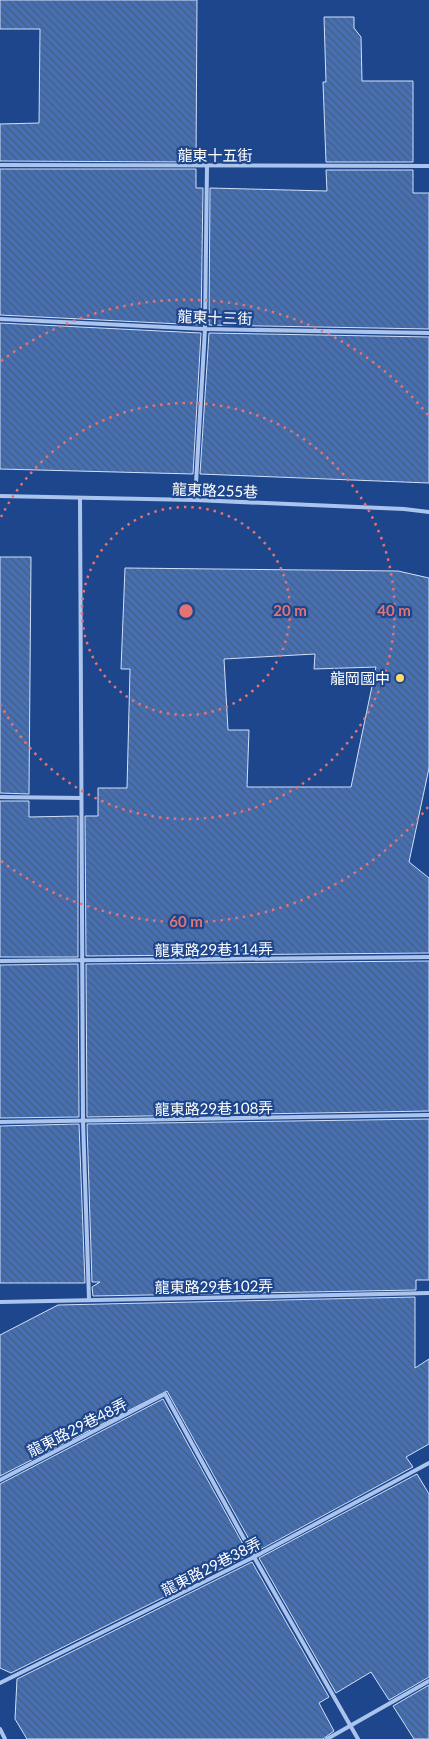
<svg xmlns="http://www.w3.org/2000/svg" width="429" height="1739" viewBox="0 0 429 1739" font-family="Lato,'Noto Sans TC',sans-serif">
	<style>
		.building { fill: url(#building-back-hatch); stroke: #d0e0f9; fill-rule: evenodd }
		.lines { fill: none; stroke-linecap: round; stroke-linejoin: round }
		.service { stroke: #aac4ed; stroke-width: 4 }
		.ring { fill: none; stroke: #e47373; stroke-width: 2.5; stroke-dasharray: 2.5 5 }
		.poi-dot { fill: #fcdc69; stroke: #1d468c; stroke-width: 2 }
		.labels { text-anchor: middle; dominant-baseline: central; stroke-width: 4.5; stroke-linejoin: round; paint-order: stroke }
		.street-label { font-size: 15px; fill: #fff; stroke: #1d468c }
		.poi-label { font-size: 15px; fill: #fff; stroke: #1d468c; text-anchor: end }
		.centre { fill: #e47373; stroke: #1d468c; stroke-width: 2.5 }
		.ring-label { font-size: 15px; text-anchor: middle; font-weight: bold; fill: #e47373; stroke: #1d468c; stroke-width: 4.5; stroke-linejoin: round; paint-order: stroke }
	</style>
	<defs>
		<pattern id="building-back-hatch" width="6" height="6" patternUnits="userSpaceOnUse" patternTransform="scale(1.25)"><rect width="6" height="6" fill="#4670b4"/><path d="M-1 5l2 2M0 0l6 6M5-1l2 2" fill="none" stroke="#495c7b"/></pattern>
	</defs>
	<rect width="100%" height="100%" fill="#1d468c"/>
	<!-- building -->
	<g class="building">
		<path d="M0,0H197L196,162L0,161V124L39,123L40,29H0Z"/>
		<path d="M324,17H354V28L361,37L362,81H413V162H326L323,82H326Z"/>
		<path d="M0,169H196V188H203L201,325L0,315Z"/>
		<path d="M326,170H413V193H429V329L209,325L210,188L327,191Z"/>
		<path d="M0,323L201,333L193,474L0,469Z"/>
		<path d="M209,333L429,337V483L200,474Z"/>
		<path d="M0,557H31L29,794L0,793Z"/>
		<path d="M125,568L398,571L429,578V768L409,862L429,878V953L86,956L85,816H98V788H127L130,669H121ZM315,654L314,669L376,667L351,787H247L249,730H228L224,659Z"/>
		<path d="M0,801H29V817L78,816V957H0Z"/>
		<path d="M429,961V1111L87,1117L86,964Z"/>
		<path d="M78,964L79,1117L0,1118V965Z"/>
		<path d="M429,1119V1280H416V1290L93,1296L92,1287L100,1282H92L87,1124Z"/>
		<path d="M79,1124L85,1283H0V1126Z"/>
		<path d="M415,1297V1368L429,1359V1444L406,1457L413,1467L256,1552L167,1391L0,1476V1335L58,1305Z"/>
		<path d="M163,1399L249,1555L11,1673L0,1668V1484Z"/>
		<path d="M417,1474L429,1494V1677L389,1700L371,1672L336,1693L259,1558Z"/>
		<path d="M252,1562L329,1697L319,1703L334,1731L323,1739H27L15,1719L17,1679Z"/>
		<path d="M429,1685V1739H414L393,1706Z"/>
	</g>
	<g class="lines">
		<!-- service -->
		<g class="service">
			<path d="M0,165L429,166"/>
			<path d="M0,319L205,329L429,333"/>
			<path d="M0,496L195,500L404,509L429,512"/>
			<path d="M80,499L83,1121L89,1299"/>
			<path d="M195,500L205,329L207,166"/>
			<path d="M0,797L81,798"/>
			<path d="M0,961L429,957"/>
			<path d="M0,1122L429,1115"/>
			<path d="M0,1302L429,1293"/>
			<path d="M0,1480L165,1394L254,1557L358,1739"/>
			<path d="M0,1683L254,1557L429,1463"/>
			<path d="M0,1729L5,1739"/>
			<path d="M327,1739L429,1681"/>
		</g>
	</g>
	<!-- distance rings -->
	<g class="ring">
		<circle cx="186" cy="611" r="104"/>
		<path d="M1 517A208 208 0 1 1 1 705"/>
		<path d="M428 807A311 311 0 0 1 1 861M1 361A311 311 0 0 1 428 415"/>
	</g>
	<!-- markers -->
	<circle class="poi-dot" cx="400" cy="678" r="5"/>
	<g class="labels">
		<!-- street labels -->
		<g class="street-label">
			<text x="215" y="155">龍東十五街</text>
			<text transform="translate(215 317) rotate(2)">龍東十三街</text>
			<text transform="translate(215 490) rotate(2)">龍東路255巷</text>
			<text transform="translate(214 949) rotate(-1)">龍東路29巷114弄</text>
			<text transform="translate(214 1108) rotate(-1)">龍東路29巷108弄</text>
			<text transform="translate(214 1286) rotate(-1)">龍東路29巷102弄</text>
			<text transform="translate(77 1427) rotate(-27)">龍東路29巷48弄</text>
			<text transform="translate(211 1566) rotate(-27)">龍東路29巷38弄</text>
		</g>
		<!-- poi labels -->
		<g class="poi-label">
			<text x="390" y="678">龍岡國中</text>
		</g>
	</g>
	<circle cx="186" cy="611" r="8" class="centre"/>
	<g class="ring-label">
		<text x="290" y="616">20 m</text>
		<text x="394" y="616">40 m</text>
		<text x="186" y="927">60 m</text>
	</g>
</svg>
